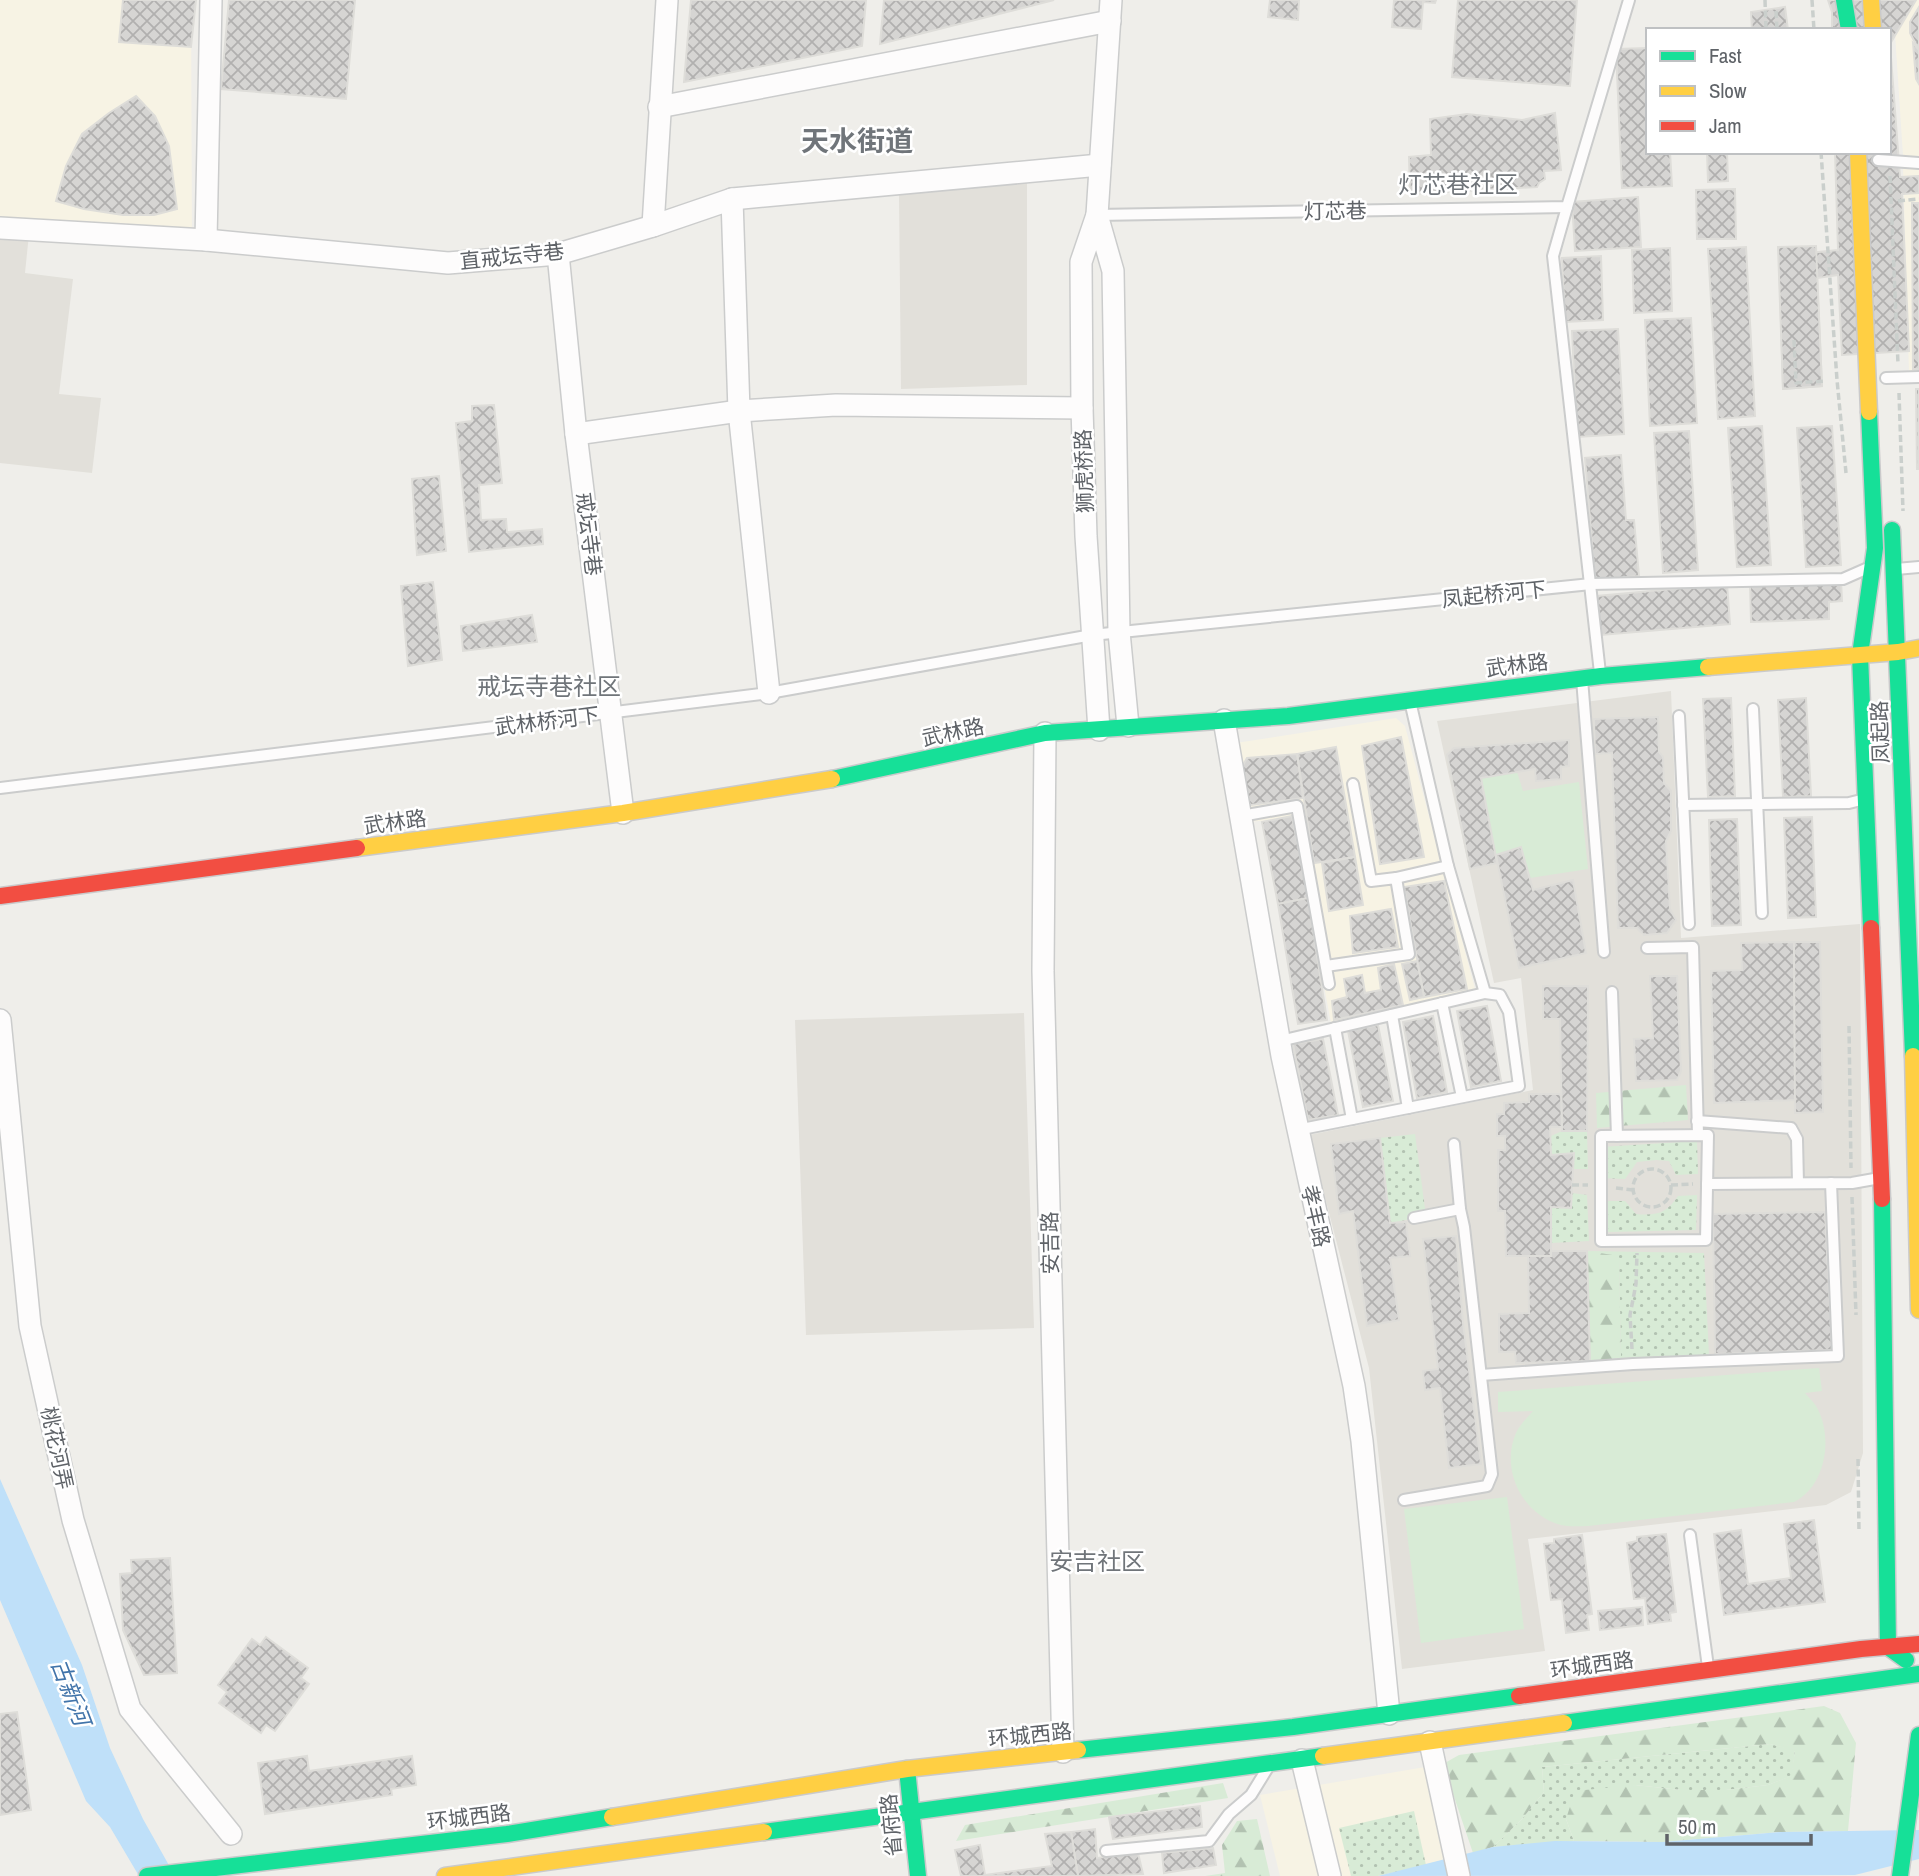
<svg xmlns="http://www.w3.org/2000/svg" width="1919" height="1876" viewBox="0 0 1919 1876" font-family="'Archivo Narrow','Noto Sans SC',sans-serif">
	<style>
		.commercial { fill: #f7f3e4 }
		.education { fill: #e2e0da }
		.grass { fill: url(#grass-dots) }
		.forest { fill: url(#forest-firs) }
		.garden { fill: #d8ebd6 }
		.water { fill: #bfe0f9 }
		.building { fill: url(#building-cross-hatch); stroke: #deddd9; stroke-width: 2 }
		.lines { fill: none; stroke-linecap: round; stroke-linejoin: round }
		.lane-casing { stroke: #cbcccc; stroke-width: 14 }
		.street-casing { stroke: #cbcccc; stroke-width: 24 }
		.fast-casing { stroke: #cacacb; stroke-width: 19 }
		.slow-casing { stroke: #cacacb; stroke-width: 19 }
		.jam-casing { stroke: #cacacb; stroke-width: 19 }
		.path { stroke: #cacfcc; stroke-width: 3.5; stroke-dasharray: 7 3.5; stroke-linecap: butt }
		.lane { stroke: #fdfcfc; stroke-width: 10 }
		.street { stroke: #fdfcfc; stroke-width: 21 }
		.fast { stroke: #16e098; stroke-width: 16 }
		.slow { stroke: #ffcf43; stroke-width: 16 }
		.jam { stroke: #f24e42; stroke-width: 16 }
		.labels { text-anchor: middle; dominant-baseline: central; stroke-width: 5; stroke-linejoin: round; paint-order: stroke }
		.street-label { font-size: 21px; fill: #5f6368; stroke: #fff }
		.water-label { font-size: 23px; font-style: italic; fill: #4174aa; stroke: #fff }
		.quarter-label { font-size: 24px; fill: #70757a; stroke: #fff }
		.district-label { font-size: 28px; font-weight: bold; fill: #70757a; stroke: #fff }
	</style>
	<defs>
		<pattern id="grass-dots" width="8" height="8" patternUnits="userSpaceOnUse" patternTransform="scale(1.75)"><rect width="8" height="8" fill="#d8ebd6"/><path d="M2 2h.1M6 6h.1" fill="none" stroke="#b2c2b1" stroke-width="1.8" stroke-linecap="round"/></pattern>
		<pattern id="forest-firs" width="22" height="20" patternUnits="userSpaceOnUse" patternTransform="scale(1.75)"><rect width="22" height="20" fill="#d8ebd6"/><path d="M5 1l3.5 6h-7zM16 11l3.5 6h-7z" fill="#b2c2b1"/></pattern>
		<pattern id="building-cross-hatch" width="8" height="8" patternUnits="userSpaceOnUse" patternTransform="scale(1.75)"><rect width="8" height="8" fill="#d6d5d3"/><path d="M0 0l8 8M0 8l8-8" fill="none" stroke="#b1b0af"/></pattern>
	</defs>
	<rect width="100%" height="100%" fill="#efeeea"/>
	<!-- commercial -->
	<g class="commercial">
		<path d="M0,0H191L192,239L0,220Z"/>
		<path d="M1895,0H1919V157L1903,156L1893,3Z"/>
		<path d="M1903,168L1919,169V372H1909Z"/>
		<path d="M1396,718L1405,726L1475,989L1331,1023L1292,817L1250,822L1236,743Z"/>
		<path d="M1443,1764L1473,1876H1280L1260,1795Z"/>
	</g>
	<!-- education -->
	<g class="education">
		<path d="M1027,181V385L901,389L899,193Z"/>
		<path d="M0,220L30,224L25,273L73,279L59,394L101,398L92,473L0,463Z"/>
		<path d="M1671,691L1681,938L1860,924L1863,1453L1851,1492L1826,1505L1528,1539L1545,1651L1402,1669L1369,1368L1309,1135L1533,1090L1521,978L1494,983L1437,721Z"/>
		<path d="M1024,1013L1034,1328L806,1335L795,1020Z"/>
	</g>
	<!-- grass -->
	<g class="grass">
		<path d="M1562,1131H1587L1588,1169H1573L1574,1153L1551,1155V1136Z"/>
		<path d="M1415,1134L1426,1216L1390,1223L1380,1138Z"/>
		<path d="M1697,1141L1698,1174L1676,1175L1669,1161L1656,1160L1637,1162L1625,1179L1601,1178V1147Z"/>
		<path d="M1572,1193L1587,1195L1589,1241L1551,1243V1207L1571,1208Z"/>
		<path d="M1697,1195L1696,1230L1608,1232L1601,1201H1625L1636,1214C1657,1216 1667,1213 1678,1196Z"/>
		<path d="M1587,1251L1704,1253L1709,1355L1621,1358L1619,1257Z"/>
		<path d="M1770,1744L1795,1750L1792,1776L1768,1785L1726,1790H1681L1635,1785L1566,1819L1574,1841L1493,1847L1522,1819L1544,1792L1542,1767Z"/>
		<path d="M1414,1811L1426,1865L1378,1876H1351L1339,1828Z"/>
	</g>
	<!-- forest -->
	<g class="forest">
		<path d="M1686,1085L1688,1120L1597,1128L1596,1093Z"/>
		<path d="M1587,1251L1619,1256L1621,1358L1590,1361Z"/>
		<path d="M1824,1706L1840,1713L1856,1743L1848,1831L1781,1832L1663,1842L1574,1841L1566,1819L1575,1791L1635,1785L1681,1790H1726L1768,1785L1791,1776L1795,1751L1770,1744L1542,1767L1544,1792L1522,1819L1493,1847L1473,1853L1443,1764L1459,1755Z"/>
		<path d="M1223,1783L1228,1798L956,1841L965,1825Z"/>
		<path d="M1257,1819L1270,1876H1205L1225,1873L1222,1845L1237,1821Z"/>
	</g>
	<!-- garden -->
	<g class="garden">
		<path d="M1517,772L1523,791L1579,782L1588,869L1530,878L1521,847L1496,855L1481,778Z"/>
		<path d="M1819,1368L1822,1391L1805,1393C1808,1397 1813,1401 1816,1406C1834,1436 1826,1486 1794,1502L1588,1526C1579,1526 1569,1527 1561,1525C1522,1515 1500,1469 1516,1433C1520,1424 1527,1418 1533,1411L1498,1412V1392Z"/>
		<path d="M1507,1497L1524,1629L1421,1643L1404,1509Z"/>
	</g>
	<!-- water -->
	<g class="water">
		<path d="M0,1479L82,1665L110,1748L143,1819L175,1876H139L110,1827L86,1801L0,1600Z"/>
		<path d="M1919,1830V1859L1855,1875L1378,1876L1493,1847L1555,1841L1663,1842L1781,1832Z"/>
	</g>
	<!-- building -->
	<g class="building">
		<path d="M123,0H196L191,47L119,42Z"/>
		<path d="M229,0H355L346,99L221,89Z"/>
		<path d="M691,0H866L862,46L684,82Z"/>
		<path d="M884,0H1054L880,44Z"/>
		<path d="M1270,0H1299L1298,20L1268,17Z"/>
		<path d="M1394,0H1436L1435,3L1423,2L1421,29L1392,27Z"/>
		<path d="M1458,0H1577L1570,86L1452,77Z"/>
		<path d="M1828,0H1916L1890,44L1900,177L1919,176V193L1902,194L1909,351L1842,355L1838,275L1817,278L1822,386L1783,389L1779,256L1838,250L1835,152H1889V30H1832V12Z"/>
		<path d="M1785,7L1788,30H1752L1751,12Z"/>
		<path d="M1919,7V50L1910,33V22Z"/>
		<path d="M1913,43L1919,50V84L1916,79Z"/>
		<path d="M1648,48V152H1670L1672,186L1622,188L1616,49Z"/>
		<path d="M136,96L155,116L169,146L177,209L154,215H123L84,209L56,201L66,166L82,134L109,113Z"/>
		<path d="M1555,113L1561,170L1544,171L1545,179L1539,183L1537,187L1410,194L1409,157L1431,155L1430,119L1467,114L1522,120Z"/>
		<path d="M1707,152H1727L1728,181L1708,182Z"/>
		<path d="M1735,189L1736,239H1697L1696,190Z"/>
		<path d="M1638,197L1641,247L1575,251L1572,202Z"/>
		<path d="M1912,203H1919V369H1913Z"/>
		<path d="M1816,246L1822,386L1783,389L1778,247Z"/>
		<path d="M1746,247L1755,416L1718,419L1708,249Z"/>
		<path d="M1670,248L1672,311L1634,313L1632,250Z"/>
		<path d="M1601,256L1603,320L1565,322L1562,258Z"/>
		<path d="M1691,318L1697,423L1650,426L1645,320Z"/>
		<path d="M1618,329L1624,434L1577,437L1572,331Z"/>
		<path d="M1916,389H1919V469H1917Z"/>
		<path d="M494,405L502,483L479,485L481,520L506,519L507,532L542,529L543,544L469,552L456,423L472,421V406Z"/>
		<path d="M1762,426L1771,565L1737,567L1728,428Z"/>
		<path d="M1832,426L1841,565L1806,567L1797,428Z"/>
		<path d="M1689,431L1698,570L1663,573L1654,433Z"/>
		<path d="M1621,455L1626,520H1634L1639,576L1595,580L1585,458Z"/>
		<path d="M439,476L446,551L417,555L412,479Z"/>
		<path d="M1841,580L1842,601L1829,602V619L1751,622L1750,583Z"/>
		<path d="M433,582L442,660L408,666L401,586Z"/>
		<path d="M1727,584L1730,624L1601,635L1597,596Z"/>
		<path d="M532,615L537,642L463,651L461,626Z"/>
		<path d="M1731,698L1735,796L1708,797L1703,699Z"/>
		<path d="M1806,698L1811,796L1783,797L1778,700Z"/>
		<path d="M1658,717L1659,752L1663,757L1664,783L1671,791V831L1666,841L1670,909L1676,920L1667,933L1644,935L1637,928H1618L1612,753L1595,754L1594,719Z"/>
		<path d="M1401,737L1424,857L1380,864L1362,746Z"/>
		<path d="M1569,740V766L1561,767V779L1536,781L1535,769L1481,778L1497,863L1470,869L1447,755L1454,748Z"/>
		<path d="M1336,747L1355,857L1314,863L1297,754Z"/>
		<path d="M1297,754L1303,798L1251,805L1246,800L1242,767L1247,758Z"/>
		<path d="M1292,816L1308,898L1278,904L1262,822Z"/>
		<path d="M1812,817L1816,917L1788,918L1784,818Z"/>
		<path d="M1737,819L1741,925L1712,926L1709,820Z"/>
		<path d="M1521,847L1533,890L1573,880L1586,953L1519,968L1496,855Z"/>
		<path d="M1355,857L1363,905L1329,911L1322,863Z"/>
		<path d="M1444,881L1467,989L1424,997L1404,887Z"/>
		<path d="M1308,898L1327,1020L1298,1024L1278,904Z"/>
		<path d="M1391,909L1398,947L1353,953L1350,916Z"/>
		<path d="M1794,942L1795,1100L1714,1103L1711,971L1742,970L1741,943Z"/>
		<path d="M1794,942H1820L1823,1112L1795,1113Z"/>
		<path d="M1417,961L1424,997L1410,1000L1402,964Z"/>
		<path d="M1394,964L1403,1005L1334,1020L1332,1001L1347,997L1344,979L1362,975L1365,993L1381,990L1378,968Z"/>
		<path d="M1650,976H1677L1681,1071L1677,1080L1636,1081L1634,1039L1653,1038Z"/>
		<path d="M1543,986H1588L1587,1131H1562L1560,1019H1543Z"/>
		<path d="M1487,1006L1501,1081L1471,1087L1457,1011Z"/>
		<path d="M1433,1016L1447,1092L1417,1098L1403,1022Z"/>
		<path d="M1378,1025L1393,1101L1363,1107L1348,1031Z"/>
		<path d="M1323,1039L1338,1115L1308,1120L1293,1044Z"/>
		<path d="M1529,1094H1561L1562,1127H1550L1551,1155L1574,1153L1571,1208L1551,1207V1256H1506L1505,1211H1498V1150H1505V1136H1497V1114H1504V1103L1529,1102Z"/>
		<path d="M1380,1138L1390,1223L1406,1222L1410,1256L1390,1258L1399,1320L1367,1326L1353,1211L1339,1214L1331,1144Z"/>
		<path d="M1825,1212L1832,1350L1715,1354L1713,1214Z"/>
		<path d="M1456,1236L1463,1323L1481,1464L1449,1468L1440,1388L1425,1390L1423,1371L1438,1369L1423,1239Z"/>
		<path d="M1551,1251H1587L1590,1361L1516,1363L1515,1352H1499V1314L1529,1313L1528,1256H1551Z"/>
		<path d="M1814,1520L1825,1602L1724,1615L1714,1534L1741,1530L1748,1584L1791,1578L1784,1524Z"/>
		<path d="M1666,1534L1676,1612L1670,1613L1671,1621L1648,1624L1645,1598L1634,1599L1627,1543L1637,1541V1537Z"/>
		<path d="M1582,1535L1592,1614L1587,1615L1589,1630L1566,1633L1562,1599L1551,1600L1544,1544L1554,1543V1539Z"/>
		<path d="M170,1558L177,1673L144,1675L123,1630L120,1574L132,1573L131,1560Z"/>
		<path d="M1642,1607L1643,1625L1600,1630L1598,1611Z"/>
		<path d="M266,1637L308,1668L301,1678L309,1684L275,1731L266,1725L261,1733L219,1703L227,1692L218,1685L252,1639L260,1645Z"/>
		<path d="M17,1712L31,1810L0,1815V1714Z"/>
		<path d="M307,1756L309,1771L412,1756L416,1785L391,1789L392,1795L265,1814L258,1763Z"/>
		<path d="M1200,1806L1202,1827L1113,1839L1109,1817Z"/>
		<path d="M1095,1829L1097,1858L1138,1853L1143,1874L1078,1876L1071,1832Z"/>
		<path d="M1071,1832L1078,1876H961L955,1850L980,1845L985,1875L1052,1866L1045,1834Z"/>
		<path d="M1213,1848L1216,1865L1164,1873L1162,1853Z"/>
	</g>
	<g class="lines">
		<defs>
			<g id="lane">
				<path d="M1878,160L1919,163"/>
				<path d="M1567,207L1553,256L1600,673"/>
				<path d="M1097,215L1567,207L1629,0"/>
				<path d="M1886,378L1919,377"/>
				<path d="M1896,569L1919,567"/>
				<path d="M1582,679L1604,952"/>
				<path d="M1753,709L1762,913"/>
				<path d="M1679,716L1689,924"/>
				<path d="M0,788L769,693L1092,635L1591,584L1843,579L1868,568"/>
				<path d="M1683,805L1849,803L1865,799"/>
				<path d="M1241,816L1297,806L1329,984"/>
				<path d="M1396,878L1448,866"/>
				<path d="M1647,948L1693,947L1698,1134"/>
				<path d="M1326,966L1409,954L1396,878L1371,881L1353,784"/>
				<path d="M1612,992L1617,1136"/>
				<path d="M1442,1003L1462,1097"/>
				<path d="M1392,1015L1408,1108"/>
				<path d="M1335,1028L1352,1119"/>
				<path d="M1280,1041L1485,993"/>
				<path d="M1697,1121L1791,1128L1797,1139L1798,1183"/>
				<path d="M1297,1130L1519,1086L1509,1012L1500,995L1485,993L1448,866L1410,701"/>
				<path d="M1708,1135L1706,1240L1601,1241V1136Z"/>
				<path d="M1454,1144L1460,1209"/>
				<path d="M1707,1184L1852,1183L1880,1178"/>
				<path d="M1481,1375L1633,1364L1838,1356L1831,1183"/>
				<path d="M1404,1500L1487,1486L1492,1474L1464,1227L1460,1209L1414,1218"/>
				<path d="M1690,1535L1708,1667"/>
				<path d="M1106,1851L1209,1841L1229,1814L1251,1795L1267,1769"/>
			</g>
			<g id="street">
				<path d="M659,107L1110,21"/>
				<path d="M732,199L739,411L769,693"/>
				<path d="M1097,215L1111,0"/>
				<path d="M653,226L667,0"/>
				<path d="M0,228L206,240L448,263L558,254L653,226L732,199L1100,165"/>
				<path d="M206,240L211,0"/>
				<path d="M558,254L576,434L623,813"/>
				<path d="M576,434L739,411L836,405L1082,408"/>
				<path d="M1224,720L1282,1056L1354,1386L1362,1441L1389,1714"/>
				<path d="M1099,730L1086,536L1082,408L1081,262L1097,215L1113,271L1119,632L1128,726"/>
				<path d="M1045,733L1043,971L1063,1752"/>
				<path d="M0,1020L30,1326L73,1520L130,1709L231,1834"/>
				<path d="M1430,1742L1459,1876"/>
				<path d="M1302,1760L1330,1876"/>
			</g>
			<g id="fast">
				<path d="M1844,0L1849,30"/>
				<path d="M1869,412L1875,548L1860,655L1871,928"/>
				<path d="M1892,530L1913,1056"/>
				<path d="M832,779L1045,733L1288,716L1601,676L1708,667"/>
				<path d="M1882,1199L1888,1647L1906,1660"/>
				<path d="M1564,1723L1919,1674"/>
				<path d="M1078,1750L1293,1727L1519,1696"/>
				<path d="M907,1769L918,1876"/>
				<path d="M764,1832L1323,1756"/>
				<path d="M147,1876L507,1834L612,1817"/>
				<path d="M1900,1876L1919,1735"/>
			</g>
			<g id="slow">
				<path d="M1871,0L1873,30"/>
				<path d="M1858,152L1869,412"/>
				<path d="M1708,667L1898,652L1919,648"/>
				<path d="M357,848L623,813L832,779"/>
				<path d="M1913,1056L1919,1310"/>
				<path d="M1323,1756L1564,1723"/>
				<path d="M612,1817L907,1769L1078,1750"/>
				<path d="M445,1876L764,1832"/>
			</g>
			<g id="jam">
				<path d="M0,896L357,848"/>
				<path d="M1871,928L1882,1199"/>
				<path d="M1519,1696L1861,1649L1919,1644"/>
			</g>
		</defs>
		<!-- lane casing -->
		<use href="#lane" class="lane-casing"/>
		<!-- street casing -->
		<use href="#street" class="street-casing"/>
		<!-- fast casing -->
		<use href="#fast" class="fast-casing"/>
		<!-- slow casing -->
		<use href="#slow" class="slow-casing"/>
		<!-- jam casing -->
		<use href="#jam" class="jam-casing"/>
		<!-- path -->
		<g class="path">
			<path d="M1765,0L1766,30"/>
			<path d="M1812,0L1814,30"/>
			<path d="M1776,11L1777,30"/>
			<path d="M1821,152L1837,380L1846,473"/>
			<path d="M1890,176L1898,364"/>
			<path d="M1898,201L1919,199"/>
			<path d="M1794,340L1796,383L1825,381"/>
			<path d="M1899,393L1903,511"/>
			<path d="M1849,1026L1851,1168"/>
			<circle cx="1652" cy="1188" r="19"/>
			<path d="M1572,1185H1588"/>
			<path d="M1671,1185L1693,1184"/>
			<path d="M1616,1188L1633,1190"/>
			<path d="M1852,1197L1856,1315"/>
			<path d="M1632,1349L1630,1315L1636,1284L1637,1253"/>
			<path d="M1858,1459L1859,1532"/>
		</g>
		<!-- lane -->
		<use href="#lane" class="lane"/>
		<!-- street -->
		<use href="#street" class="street"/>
		<!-- fast -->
		<use href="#fast" class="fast"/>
		<!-- slow -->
		<use href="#slow" class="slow"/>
		<!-- jam -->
		<use href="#jam" class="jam"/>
	</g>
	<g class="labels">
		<!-- street labels -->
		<g class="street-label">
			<text transform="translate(1335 211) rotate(-1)">灯芯巷</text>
			<text transform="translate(512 256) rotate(-6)">直戒坛寺巷</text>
			<text transform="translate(1084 471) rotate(-92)">狮虎桥路</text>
			<text transform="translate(589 534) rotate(83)">戒坛寺巷</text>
			<text transform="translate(1494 594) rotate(-6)">凤起桥河下</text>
			<text transform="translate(1517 665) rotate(-7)">武林路</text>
			<text transform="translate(547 721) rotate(-7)">武林桥河下</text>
			<text transform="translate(953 732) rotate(-12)">武林路</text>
			<text transform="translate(1880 732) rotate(-92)">凤起路</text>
			<text transform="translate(395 822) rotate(-8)">武林路</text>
			<text transform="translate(1316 1216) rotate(77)">孝丰路</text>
			<text transform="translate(1050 1243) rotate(-91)">安吉路</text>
			<text transform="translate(57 1448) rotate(78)">桃花河弄</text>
			<text transform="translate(1592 1665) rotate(-8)">环城西路</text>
			<text transform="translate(1030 1735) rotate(-6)">环城西路</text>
			<text transform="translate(469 1817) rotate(-7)">环城西路</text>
			<text transform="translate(891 1825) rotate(-95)">省府路</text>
		</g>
		<!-- water labels -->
		<g class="water-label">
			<text transform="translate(71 1692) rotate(69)">古新河</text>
		</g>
		<!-- quarter labels -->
		<g class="quarter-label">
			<text x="1458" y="184">灯芯巷社区</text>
			<text x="549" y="686">戒坛寺巷社区</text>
			<text x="1097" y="1561">安吉社区</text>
		</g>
		<!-- district labels -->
		<g class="district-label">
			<text x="857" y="141">天水街道</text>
		</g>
	</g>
	<!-- legend -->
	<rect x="1646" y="28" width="245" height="126" fill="#ffffff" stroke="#bfc1c3" stroke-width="2"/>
	<rect x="1660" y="51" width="35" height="10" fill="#16e098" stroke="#bfc1c3" stroke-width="2"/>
	<text x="1709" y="63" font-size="21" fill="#5f6368">Fast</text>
	<rect x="1660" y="86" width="35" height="10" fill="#ffcf43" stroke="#bfc1c3" stroke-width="2"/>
	<text x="1709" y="98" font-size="21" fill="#5f6368">Slow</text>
	<rect x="1660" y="121" width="35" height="10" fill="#f24e42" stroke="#bfc1c3" stroke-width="2"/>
	<text x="1709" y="133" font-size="21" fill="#5f6368">Jam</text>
	<!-- scale -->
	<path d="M1667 1834v10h144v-10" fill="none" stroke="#5f6368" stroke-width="3.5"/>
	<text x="1678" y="1834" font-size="21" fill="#5f6368" stroke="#ffffff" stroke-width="5" paint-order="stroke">50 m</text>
</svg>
